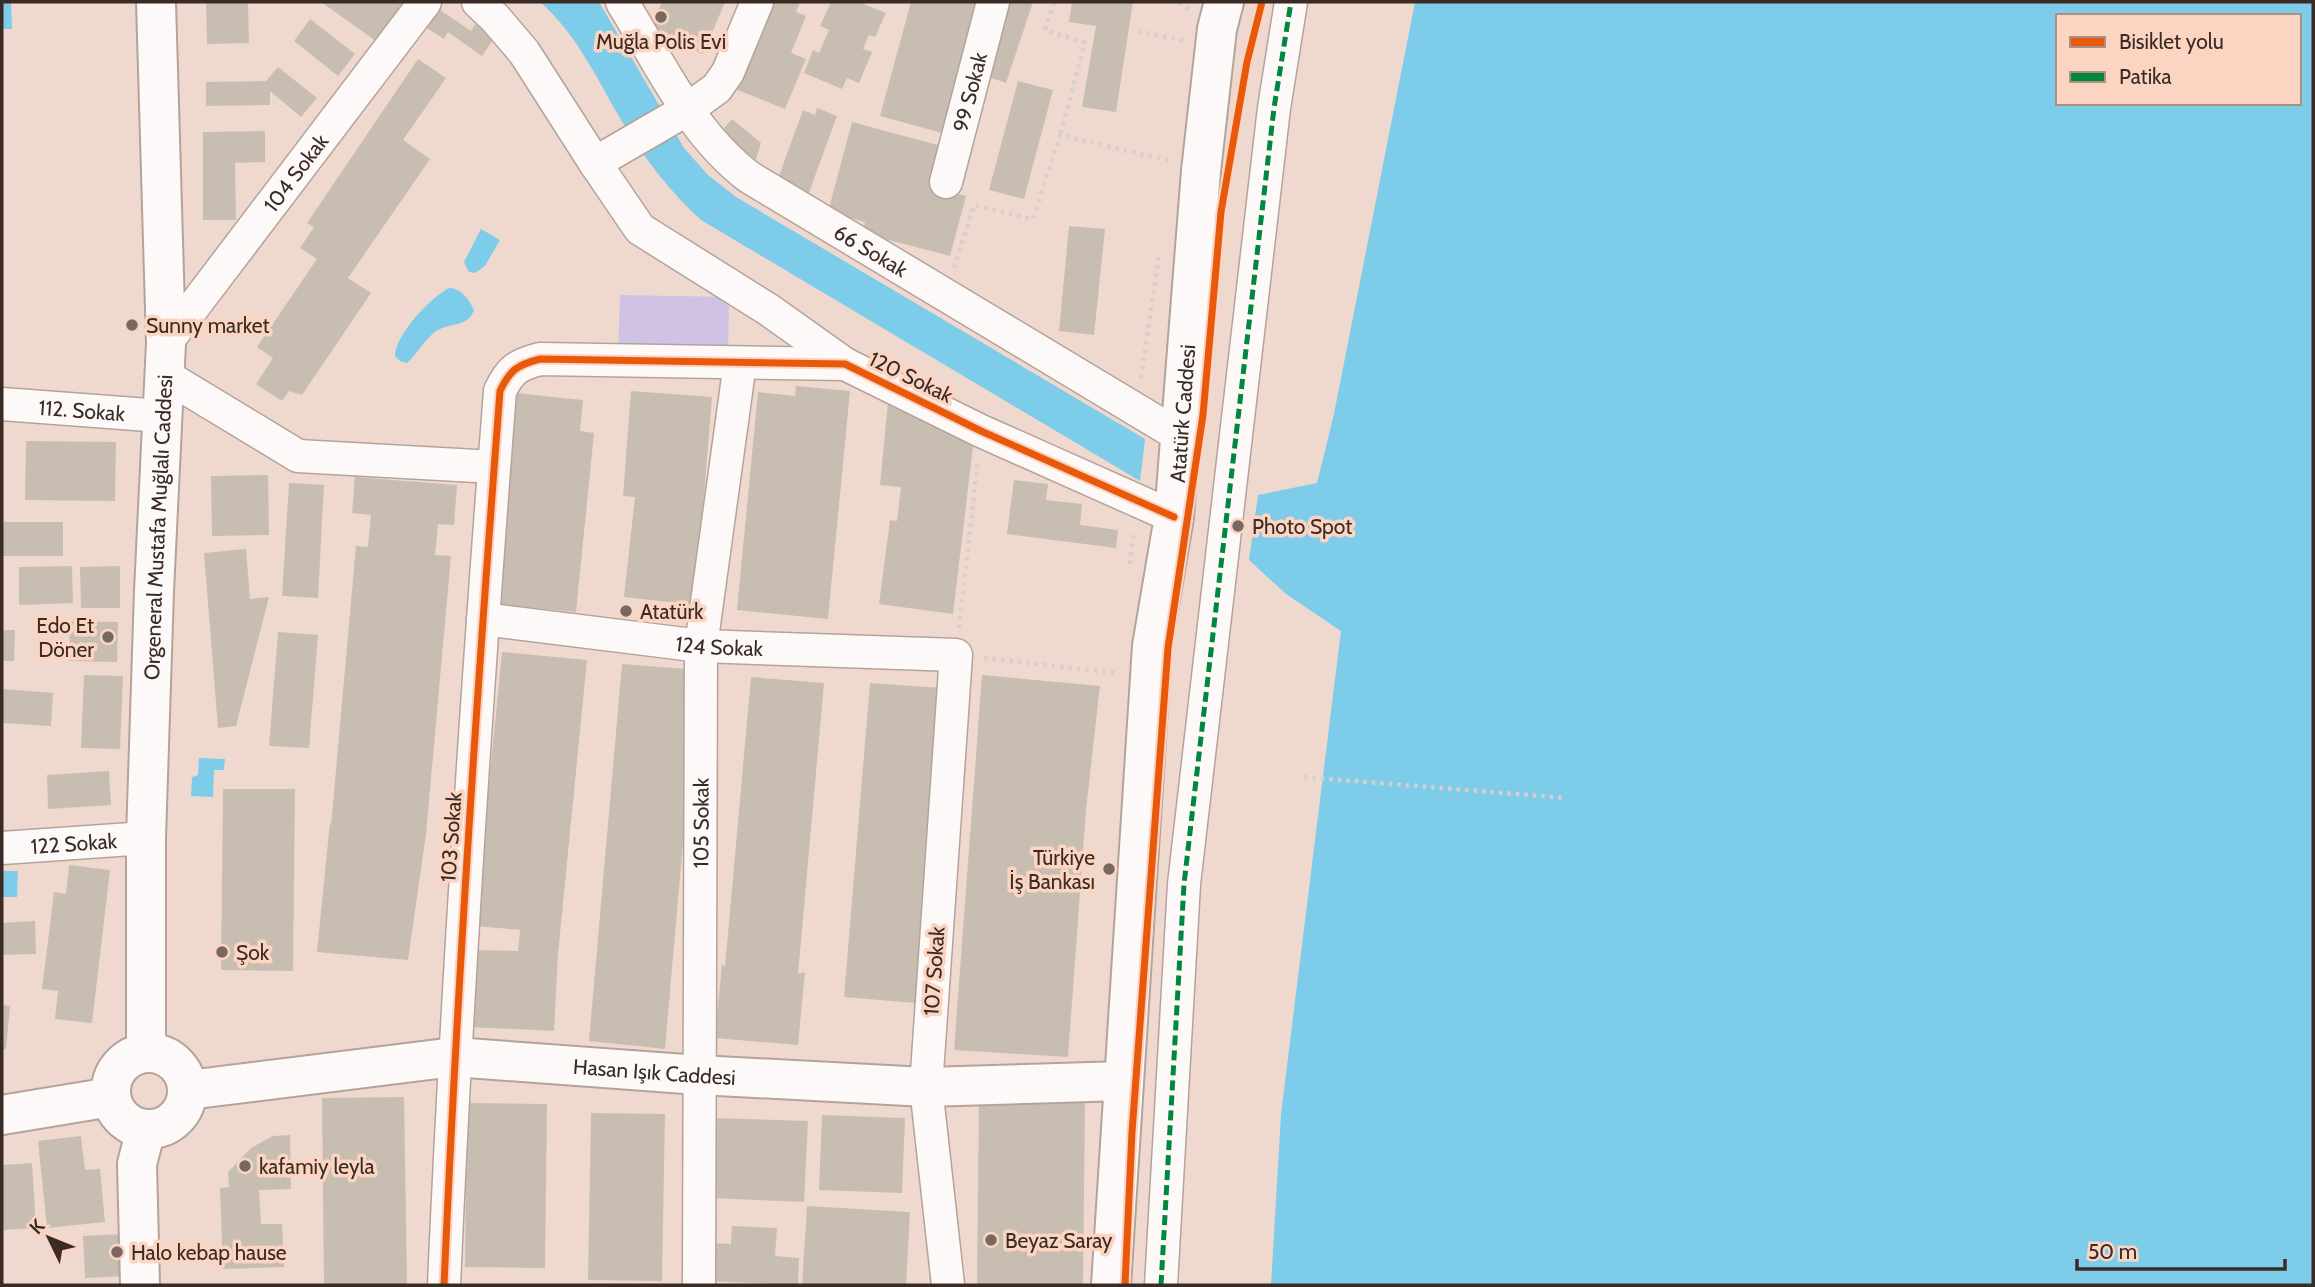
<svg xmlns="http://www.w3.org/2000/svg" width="2315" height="1287" viewBox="0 0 2315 1287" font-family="Cabin,sans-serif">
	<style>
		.green { fill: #cfc2e5 }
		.water { fill: #7cccea; fill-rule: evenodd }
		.building { fill: #c7beb1 }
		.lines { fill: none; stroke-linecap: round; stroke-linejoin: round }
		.street-casing { stroke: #b4a39b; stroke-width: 35 }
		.secondary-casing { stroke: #b4a39b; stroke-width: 42 }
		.path { stroke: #d6cfcc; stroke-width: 4.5; stroke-dasharray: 3.5 5; stroke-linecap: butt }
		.street { stroke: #fdf9f8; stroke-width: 32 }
		.secondary { stroke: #fdf9f8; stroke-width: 38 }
		.quiet { stroke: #00873e; stroke-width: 5; stroke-dasharray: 10 5; stroke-linecap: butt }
		.cycleway-casing { stroke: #fcd4c2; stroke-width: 11 }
		.cycleway { stroke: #e8590c; stroke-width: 7 }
		.poi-dot { fill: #796860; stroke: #fcd4c2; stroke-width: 2.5 }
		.labels { text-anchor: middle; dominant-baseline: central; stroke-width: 7; stroke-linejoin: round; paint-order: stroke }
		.poi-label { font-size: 21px; fill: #3a2b24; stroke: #fcd4c2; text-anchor: start }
		.street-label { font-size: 21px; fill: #3a2b24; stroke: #fcd4c2 }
	</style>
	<rect width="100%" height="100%" fill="#efd9cf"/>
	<!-- green -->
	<path class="green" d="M620,295L729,297L728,357L618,354Z"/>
	<!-- water -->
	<g class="water">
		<path d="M2,2H11L12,29H2Z"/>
		<path d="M540,2H599L684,148L708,175L736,197L1145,439L1140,481L701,220C670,192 646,160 624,125C599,83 578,35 540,2Z"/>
		<path d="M1415,2H2313V1285H1271L1281,1114L1341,631L1286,594L1249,560L1258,495L1317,483L1334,414ZM2058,16H2299V103H2058Z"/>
		<path d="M481,229L500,240L485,266L475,273L469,272L464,262Z"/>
		<path d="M449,288C461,288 469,299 474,310C468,328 448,322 435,332C426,339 419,350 411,359L407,363L400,361L395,356C395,335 431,297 449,288Z"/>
		<path d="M199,758L225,759L224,770H214L213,797L191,796L192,777L198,775Z"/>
		<path d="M2,871H18L17,897H2Z"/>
	</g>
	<!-- building -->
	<g class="building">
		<path d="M206,2H248L249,43L207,44Z"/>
		<path d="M321,2H403L376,41Z"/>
		<path d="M662,2H725L703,54L649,32Z"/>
		<path d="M765,2H800L796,12L806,16L791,53L806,59L785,109L730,87Z"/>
		<path d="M831,2H859L886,13L875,37L869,35L863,49L872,52L859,83L847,78L842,89L804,73L813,50L819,53L829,30L820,26Z"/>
		<path d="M911,2H977L942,133L880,116Z"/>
		<path d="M1011,2H1033L1006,83L986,76Z"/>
		<path d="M1072,2H1133L1116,112L1082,107L1096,26L1069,22Z"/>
		<path d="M440,10L471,31L475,24L495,37L482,56L448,32L444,39L427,28Z"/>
		<path d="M310,19L355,54L338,76L294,41Z"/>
		<path d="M418,59L446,78L403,140L430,159L348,278L371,293L302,395L289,391L282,401L256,384L273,358L257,347L317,259L300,248L314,227L307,223Z"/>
		<path d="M278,67L317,98L301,117L270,91V105L206,106V82L266,81Z"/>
		<path d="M1018,81L1053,90L1024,199L989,190Z"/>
		<path d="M817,108L837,116L807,198L775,187L803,110L815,115Z"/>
		<path d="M732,119L761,143L751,175L718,135Z"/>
		<path d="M852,122L949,148L938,188L966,196L950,256L862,233L865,222L828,212Z"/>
		<path d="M265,131V162L235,163L236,220H203V132Z"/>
		<path d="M1069,226L1105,229L1094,335L1059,331Z"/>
		<path d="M796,386L850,391L828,619L737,610L758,392L795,396Z"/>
		<path d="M631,391L712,397L695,605L624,597L635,497L623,496Z"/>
		<path d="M889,392L975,430L953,614L879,604L890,520L897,521L901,487L880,485Z"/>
		<path d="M515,393L583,400L580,431L594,433L576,612L494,604Z"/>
		<path d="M26,441L116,442L115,501L25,500Z"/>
		<path d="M268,475L269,535L212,536L211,476Z"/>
		<path d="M355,477L457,485L454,525L438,524L435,555L451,556L426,834L408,960L317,952L330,822L331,826L356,546L368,547L371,515L352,513Z"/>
		<path d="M1014,480L1048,484L1046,500L1082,504L1080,525L1118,530L1116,548L1007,534Z"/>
		<path d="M289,483L324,485L318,598L282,596Z"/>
		<rect x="2" y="522" width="61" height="34"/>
		<path d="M246,549L250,599L269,597L236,726L218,728L204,553Z"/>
		<path d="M72,566L73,603L19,605V567Z"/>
		<path d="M120,566V608H81L80,567Z"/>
		<path d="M70,621L118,622L117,662L69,661Z"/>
		<path d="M2,630H15L14,661H2Z"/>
		<path d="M278,632L318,635L309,748L269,746Z"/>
		<path d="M502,652L587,660L558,954L554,1031L469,1027L473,950L518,951L520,930L475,926Z"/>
		<path d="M622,664L698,670L665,1049L589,1041Z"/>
		<path d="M84,675L123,676L120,749L81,748Z"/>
		<path d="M982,675L1100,686L1086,810L1068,1057L954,1050Z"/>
		<path d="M751,677L824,683L798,974L805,972L798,1045L715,1038L722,964L725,967Z"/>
		<path d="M870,683L942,688L926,1004L844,997Z"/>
		<path d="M2,689L53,693L51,726L2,723Z"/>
		<path d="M109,771L111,805L48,809L47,775Z"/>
		<path d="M223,789H295L293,971L221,970Z"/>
		<path d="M69,865L110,870L92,1023L55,1019L58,991L42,989L54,892L66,894Z"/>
		<path d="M35,921L36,954L2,955V923Z"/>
		<path d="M2,1005L10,1006L6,1049H2Z"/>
		<path d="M404,1097L407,1285H324L322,1098Z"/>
		<path d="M1085,1098L1083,1285H977L979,1099Z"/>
		<path d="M467,1103L547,1104L545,1268L465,1267Z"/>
		<path d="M591,1113L665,1114L662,1281L588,1280Z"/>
		<path d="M822,1115L905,1118L902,1193L819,1190Z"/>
		<path d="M713,1118L808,1121L804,1202L710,1198Z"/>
		<path d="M290,1135L291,1189L259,1190L261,1224H282L284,1267L223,1269L220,1188L229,1187L228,1172L251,1148L273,1136Z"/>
		<path d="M81,1136L85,1170L100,1169L105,1222L47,1228L38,1141Z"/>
		<path d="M32,1163L36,1228L2,1230V1165Z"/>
		<path d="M807,1206L910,1212L906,1285H802Z"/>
		<path d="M732,1226L777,1228L775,1256L799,1258L798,1285L708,1281L710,1243L731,1244Z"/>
		<path d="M123,1234L125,1276L85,1278L83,1236Z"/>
	</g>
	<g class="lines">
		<defs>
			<g id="street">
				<path d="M478,2L495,18L524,52L595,163L640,229L769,310L845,364"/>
				<path id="s1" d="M622,2C659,62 692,134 749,177L1180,436"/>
				<path d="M595,163L688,109L717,88L728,72L757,2"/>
				<path id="s2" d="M946,182L993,2"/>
				<path id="s3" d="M166,343L425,2"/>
				<path d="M166,376L298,456L494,467"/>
				<path id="s4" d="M2,404L162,416"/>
				<path id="s5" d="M483,619L701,646L956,655L926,1087L948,1285"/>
				<path id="s6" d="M2,848L146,838"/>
				<path d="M444,1285C457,987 477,689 500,391C510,370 517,365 540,359L845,364L981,431L1174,517"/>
				<path id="s7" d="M699,1285L701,646L740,363"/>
				<path d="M1161,1285L1184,884L1274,108L1291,2"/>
			</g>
			<g id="secondary">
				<path id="s8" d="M146,1052V838L154,591L166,343L156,2"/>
				<circle cx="149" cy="1091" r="38"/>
				<path id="s9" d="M188,1090L454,1057L699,1075L926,1087L1124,1081"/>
				<path d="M2,1115L111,1097"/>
				<path d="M140,1285L137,1164L146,1129"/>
				<path id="s10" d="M1111,1285L1152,646L1174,517L1201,171L1217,29L1224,2"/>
			</g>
		</defs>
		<!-- street casing -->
		<use href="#street" class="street-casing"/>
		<!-- secondary casing -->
		<use href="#secondary" class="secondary-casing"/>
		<!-- path -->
		<g class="path">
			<path d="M1054,2L1045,30L1085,43L1060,135"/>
			<path d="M1179,2L1189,10"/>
			<path d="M1138,31L1183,41"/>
			<path d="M954,268L974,205L1033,219L1060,135L1169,161"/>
			<path d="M1141,378L1159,255"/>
			<path d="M1130,564L1134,531"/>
			<path d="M959,628L978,460"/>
			<path d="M984,658L1118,673"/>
			<path d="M1304,777L1566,798"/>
		</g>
		<!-- street -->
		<use href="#street" class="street"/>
		<!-- secondary -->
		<use href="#secondary" class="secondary"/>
		<!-- quiet -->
		<path class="quiet" d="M1161,1285L1184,884L1274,108L1291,2"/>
		<defs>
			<g id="cycleway">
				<path d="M444,1285C457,987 477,689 500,391C510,370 517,365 540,359L845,364L981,431L1174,517"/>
				<path d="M1125,1285L1132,1132L1168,648L1203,415L1221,212L1247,62L1262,2"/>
			</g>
		</defs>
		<!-- cycleway casing -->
		<use href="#cycleway" class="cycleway-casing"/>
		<!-- cycleway -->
		<use href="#cycleway" class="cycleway"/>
	</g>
	<!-- markers -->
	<g class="poi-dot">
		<circle cx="661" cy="17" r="7"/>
		<circle cx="132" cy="325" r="7"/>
		<circle cx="1238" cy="526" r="7"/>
		<circle cx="626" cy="611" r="7"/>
		<circle cx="108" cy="637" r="7"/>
		<circle cx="1109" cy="869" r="7"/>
		<circle cx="222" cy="952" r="7"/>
		<circle cx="245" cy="1166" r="7"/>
		<circle cx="991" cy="1240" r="7"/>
		<circle cx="117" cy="1252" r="7"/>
	</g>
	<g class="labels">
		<!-- poi labels -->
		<g class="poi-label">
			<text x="661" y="41" text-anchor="middle">Muğla Polis Evi</text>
			<text x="146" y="325">Sunny market</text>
			<text x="1252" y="526">Photo Spot</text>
			<text x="640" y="611">Atatürk</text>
			<text x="94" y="625" text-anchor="end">Edo Et<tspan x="94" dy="24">Döner</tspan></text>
			<text x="1095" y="857" text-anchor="end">Türkiye<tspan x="1095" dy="24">İş Bankası</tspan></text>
			<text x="236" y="952">Şok</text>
			<text x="259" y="1166">kafamiy leyla</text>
			<text x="1005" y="1240">Beyaz Saray</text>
			<text x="131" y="1252">Halo kebap hause</text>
		</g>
		<!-- street labels -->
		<g class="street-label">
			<text stroke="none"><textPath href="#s2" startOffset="93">99 Sokak</textPath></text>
			<text stroke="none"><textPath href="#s3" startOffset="214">104 Sokak</textPath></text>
			<text stroke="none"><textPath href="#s1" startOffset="360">66 Sokak</textPath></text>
			<text transform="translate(911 377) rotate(26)">120 Sokak</text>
			<text stroke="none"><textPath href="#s4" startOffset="80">112. Sokak</textPath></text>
			<text stroke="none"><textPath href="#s10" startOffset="875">Atatürk Caddesi</textPath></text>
			<text stroke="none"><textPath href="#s8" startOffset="525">Orgeneral Mustafa Muğlalı Caddesi</textPath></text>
			<text stroke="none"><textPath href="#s5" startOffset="238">124 Sokak</textPath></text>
			<text stroke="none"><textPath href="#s7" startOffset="462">105 Sokak</textPath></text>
			<text transform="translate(451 837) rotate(-86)">103 Sokak</text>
			<text stroke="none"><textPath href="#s6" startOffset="72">122 Sokak</textPath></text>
			<text transform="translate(934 971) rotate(-86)">107 Sokak</text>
			<text stroke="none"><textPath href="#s9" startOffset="469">Hasan Işık Caddesi</textPath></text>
		</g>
	</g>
	<!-- border -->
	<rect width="2315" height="1287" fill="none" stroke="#3a2b24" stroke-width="7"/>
	<!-- legend -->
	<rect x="2056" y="14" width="245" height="91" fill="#fcd4c2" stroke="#ae9083" stroke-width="2"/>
	<rect x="2070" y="37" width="35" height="10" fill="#e8590c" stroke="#ae9083" stroke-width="2"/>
	<text x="2119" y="49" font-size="21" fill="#3a2b24">Bisiklet yolu</text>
	<rect x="2070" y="72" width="35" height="10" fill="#00873e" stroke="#ae9083" stroke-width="2"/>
	<text x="2119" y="84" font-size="21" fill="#3a2b24">Patika</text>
	<!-- north arrow -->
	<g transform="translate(49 1238) rotate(313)" stroke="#fcd4c2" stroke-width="5" paint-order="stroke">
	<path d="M0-5L12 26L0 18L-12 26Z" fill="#3a2b24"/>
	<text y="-10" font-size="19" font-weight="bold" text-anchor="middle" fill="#3a2b24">K</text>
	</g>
	<!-- scale -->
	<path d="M2077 1259v10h208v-10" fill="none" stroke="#3a2b24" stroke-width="3.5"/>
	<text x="2088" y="1259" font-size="21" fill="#3a2b24" stroke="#fcd4c2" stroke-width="5" paint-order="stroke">50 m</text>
</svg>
